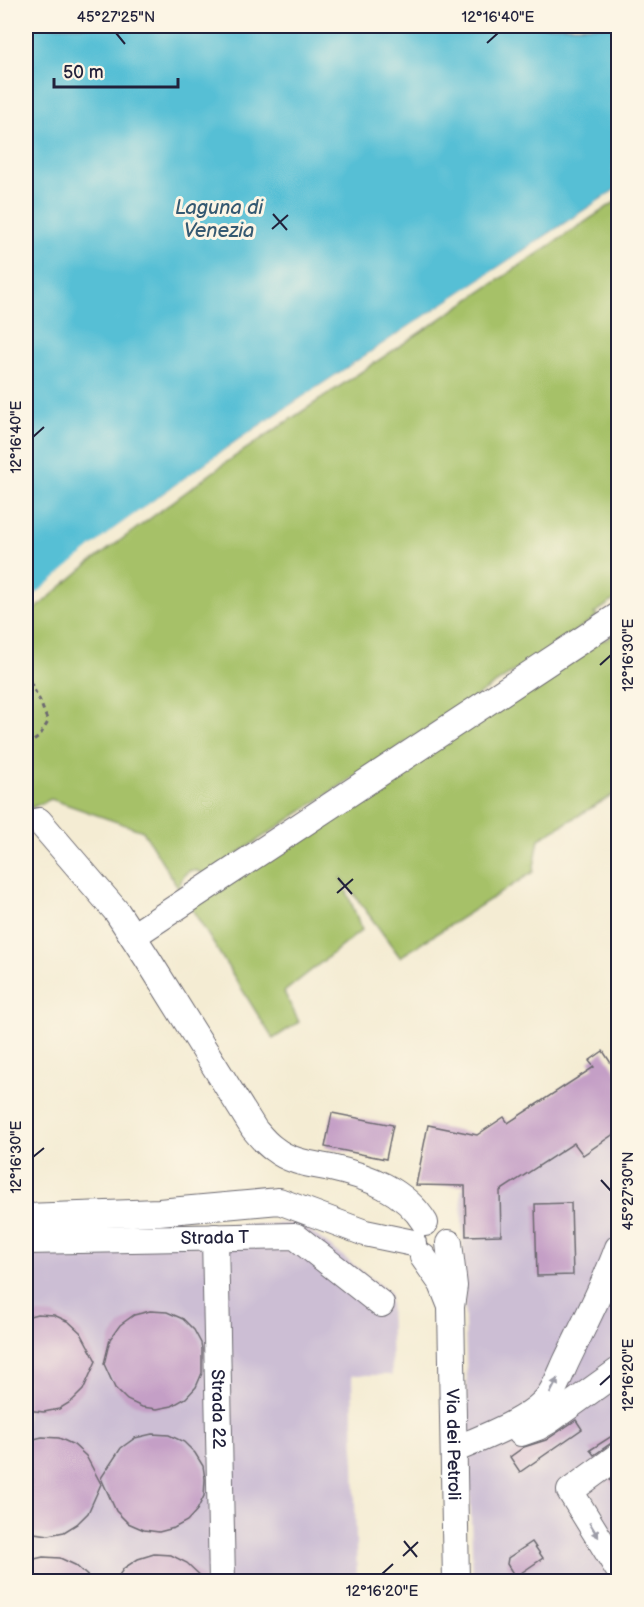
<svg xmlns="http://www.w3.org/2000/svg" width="644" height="1607" viewBox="0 0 644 1607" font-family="'Balsamiq Sans',sans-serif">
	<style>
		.industrial { fill: #ccbed4 }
		.green { fill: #a6c167; stroke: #647251; stroke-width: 1.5 }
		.water { fill: #57bfd5; stroke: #3c7088; stroke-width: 1.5 }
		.pier { fill: #f4ecd3 }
		.building { fill: #c49fc6 }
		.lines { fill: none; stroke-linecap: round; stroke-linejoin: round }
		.minor-casing { stroke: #6c6970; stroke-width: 28 }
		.path { stroke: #6c6970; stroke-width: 3; stroke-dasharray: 4.5 4.5; stroke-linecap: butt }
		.minor { stroke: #fff; stroke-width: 26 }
		.oneway { fill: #9c9ca7 }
		.ticks { fill: none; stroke: #22223b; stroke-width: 2 }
		.labels { text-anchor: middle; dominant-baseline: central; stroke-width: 6; stroke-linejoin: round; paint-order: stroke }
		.street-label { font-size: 18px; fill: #22223b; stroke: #fcf5e5 }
		.water-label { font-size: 20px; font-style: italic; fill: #355971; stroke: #fcf5e5 }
		.neatline { fill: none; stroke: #22223b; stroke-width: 2 }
		.ticks-label { font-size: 15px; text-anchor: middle; fill: #22223b }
	</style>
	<rect width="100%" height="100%" fill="#fcf5e5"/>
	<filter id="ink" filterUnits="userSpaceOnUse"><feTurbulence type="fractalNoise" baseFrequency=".0167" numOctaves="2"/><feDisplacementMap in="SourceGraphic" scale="12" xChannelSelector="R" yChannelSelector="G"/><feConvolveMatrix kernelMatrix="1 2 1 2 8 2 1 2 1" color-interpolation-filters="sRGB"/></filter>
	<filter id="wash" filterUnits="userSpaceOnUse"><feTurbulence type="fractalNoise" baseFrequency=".008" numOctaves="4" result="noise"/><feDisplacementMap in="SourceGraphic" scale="24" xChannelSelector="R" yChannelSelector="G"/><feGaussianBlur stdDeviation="1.35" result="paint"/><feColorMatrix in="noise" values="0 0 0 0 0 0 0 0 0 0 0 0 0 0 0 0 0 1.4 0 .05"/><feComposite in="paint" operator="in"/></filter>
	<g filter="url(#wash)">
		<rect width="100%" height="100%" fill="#f4ecd3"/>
		<!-- industrial -->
		<g class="industrial">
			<path d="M618,1086V1581H473L461,1190Z"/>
			<path d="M300,1223L390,1293L392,1375H352L357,1581H26V1230Z"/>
		</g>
		<!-- green -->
		<g class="green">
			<path d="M618,200V597L594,614L598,616L205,875C190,864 182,873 179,889L143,831L51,799L26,810V617L87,565L228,461Z"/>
			<path d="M618,631V792L539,839L533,872L400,957L341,877L362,930L284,992L299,1022L273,1039L190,906L600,639L606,640Z"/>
		</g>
		<!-- water -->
		<path class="water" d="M26,26H618V188L238,440L113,530L26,603Z"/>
		<!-- pier -->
		<path class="pier" d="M618,188V192L240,442L114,532L26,606V603L38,592L112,530L238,440Z"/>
		<g id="blocks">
			<!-- building -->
			<g class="building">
				<path d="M603,1051L618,1074V1131L583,1155L574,1143L500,1191L501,1235L466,1236L465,1186L416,1185L428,1125L477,1135L504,1117L508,1123L594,1067L589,1061Z"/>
				<path d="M332,1113L393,1125L386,1159L325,1147Z"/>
				<path d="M571,1203L573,1275L537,1276L535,1204Z"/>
				<path d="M150,1311L167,1312L183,1319L194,1330L201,1343L202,1349V1373L196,1387L186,1398L172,1406L157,1409L142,1407L127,1400L115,1388L104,1364L110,1339L120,1325L134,1315Z"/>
				<path d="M37,1314L54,1315L69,1322L81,1333L96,1361L83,1390L72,1401L59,1409L44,1412L26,1410V1317Z"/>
				<path d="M576,1420L582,1429L520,1472L510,1457L524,1447L546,1440Z"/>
				<path d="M618,1432V1441L610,1444L594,1455L590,1450Z"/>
				<path d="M152,1434L169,1435L184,1442L195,1453L203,1466L205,1479L204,1496L197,1510L187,1521L174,1528L159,1532L144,1530L128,1523L116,1511L101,1478L121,1448L135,1438Z"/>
				<path d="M42,1437L59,1438L74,1445L86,1456L101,1484L88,1513L77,1524L64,1532L49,1535L34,1533L26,1529V1441Z"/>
				<path d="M618,1474V1493L610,1480Z"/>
				<path d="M532,1542L543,1558L515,1577L507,1564L508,1558Z"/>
				<path d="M154,1554L171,1555L187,1563L206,1581H115L124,1568L138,1559Z"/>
				<path d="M43,1557L60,1558L75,1565L93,1581H26V1561Z"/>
			</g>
		</g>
	</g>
	<g filter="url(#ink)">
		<use href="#blocks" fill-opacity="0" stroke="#6c6970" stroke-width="1.5"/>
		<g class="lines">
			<defs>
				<g id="minor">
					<path d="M39,821L117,912L147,958L254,1129C260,1136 266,1144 274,1149C290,1162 311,1164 331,1168C367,1176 405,1190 425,1223"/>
					<path d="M133,936L618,616"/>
					<path d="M26,1217L159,1212L279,1201L365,1233L413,1243"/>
					<path id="s1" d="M215,1237L222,1582"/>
					<path id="s2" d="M26,1241L295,1236L381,1304"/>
					<path id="s3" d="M449,1243L454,1286L451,1307L456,1582"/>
					<path d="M423,1257L442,1284L450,1304"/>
					<path d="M521,1433L538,1427L550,1420L618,1371"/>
					<path d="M454,1450C481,1438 523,1423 544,1402C554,1392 560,1375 566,1362C584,1324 604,1287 618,1248"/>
					<path d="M618,1456L570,1491L618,1569"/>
				</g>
			</defs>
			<!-- minor casing -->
			<use href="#minor" class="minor-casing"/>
			<!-- path -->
			<path class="path" d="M26,674L40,701L48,722L39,737L26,746"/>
			<!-- minor -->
			<use href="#minor" class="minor"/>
		</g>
		<!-- one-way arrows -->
		<defs><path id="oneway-solid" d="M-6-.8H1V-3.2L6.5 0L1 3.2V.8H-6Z" transform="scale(1.5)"/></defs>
		<g class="oneway">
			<use href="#oneway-solid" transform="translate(554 1386) rotate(-63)"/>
			<use href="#oneway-solid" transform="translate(594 1530) rotate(58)"/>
		</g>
	</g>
	<!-- ticks -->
	<path class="ticks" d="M116,33L125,44M487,43L498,33M273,214L287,230M272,229L288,215M33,437L44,427M600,665L611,655M338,878L352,894M337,893L353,879M33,1157L44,1148M601,1180L611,1191M600,1385L611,1375M404,1541L417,1557M403,1556L418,1542M382,1574L393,1564"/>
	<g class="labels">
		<!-- street labels -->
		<g class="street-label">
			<text stroke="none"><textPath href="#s2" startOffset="189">Strada T</textPath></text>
			<text stroke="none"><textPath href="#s1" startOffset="172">Strada 22</textPath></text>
			<text stroke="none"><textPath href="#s3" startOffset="202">Via dei Petroli</textPath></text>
		</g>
		<!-- water labels -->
		<g class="water-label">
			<text x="219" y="208">Laguna di<tspan x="219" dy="23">Venezia</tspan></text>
		</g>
	</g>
	<!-- margin -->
	<rect width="644" height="1607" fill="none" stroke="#fcf5e5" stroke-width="66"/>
	<!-- scale -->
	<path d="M54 78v9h124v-9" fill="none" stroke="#22223b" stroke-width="3"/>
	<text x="63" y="78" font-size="18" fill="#22223b" stroke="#fcf5e5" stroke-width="4.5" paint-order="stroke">50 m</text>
	<rect x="33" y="33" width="578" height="1541" class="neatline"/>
	<g class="ticks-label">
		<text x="116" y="22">45°27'25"N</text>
		<text x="498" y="22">12°16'40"E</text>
		<text transform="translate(16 437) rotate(-90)" y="5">12°16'40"E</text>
		<text transform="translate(628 655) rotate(-90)" y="5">12°16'30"E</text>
		<text transform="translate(16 1157) rotate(-90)" y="5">12°16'30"E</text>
		<text transform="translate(628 1191) rotate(-90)" y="5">45°27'30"N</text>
		<text transform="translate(628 1375) rotate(-90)" y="5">12°16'20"E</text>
		<text x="382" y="1596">12°16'20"E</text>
	</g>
</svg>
